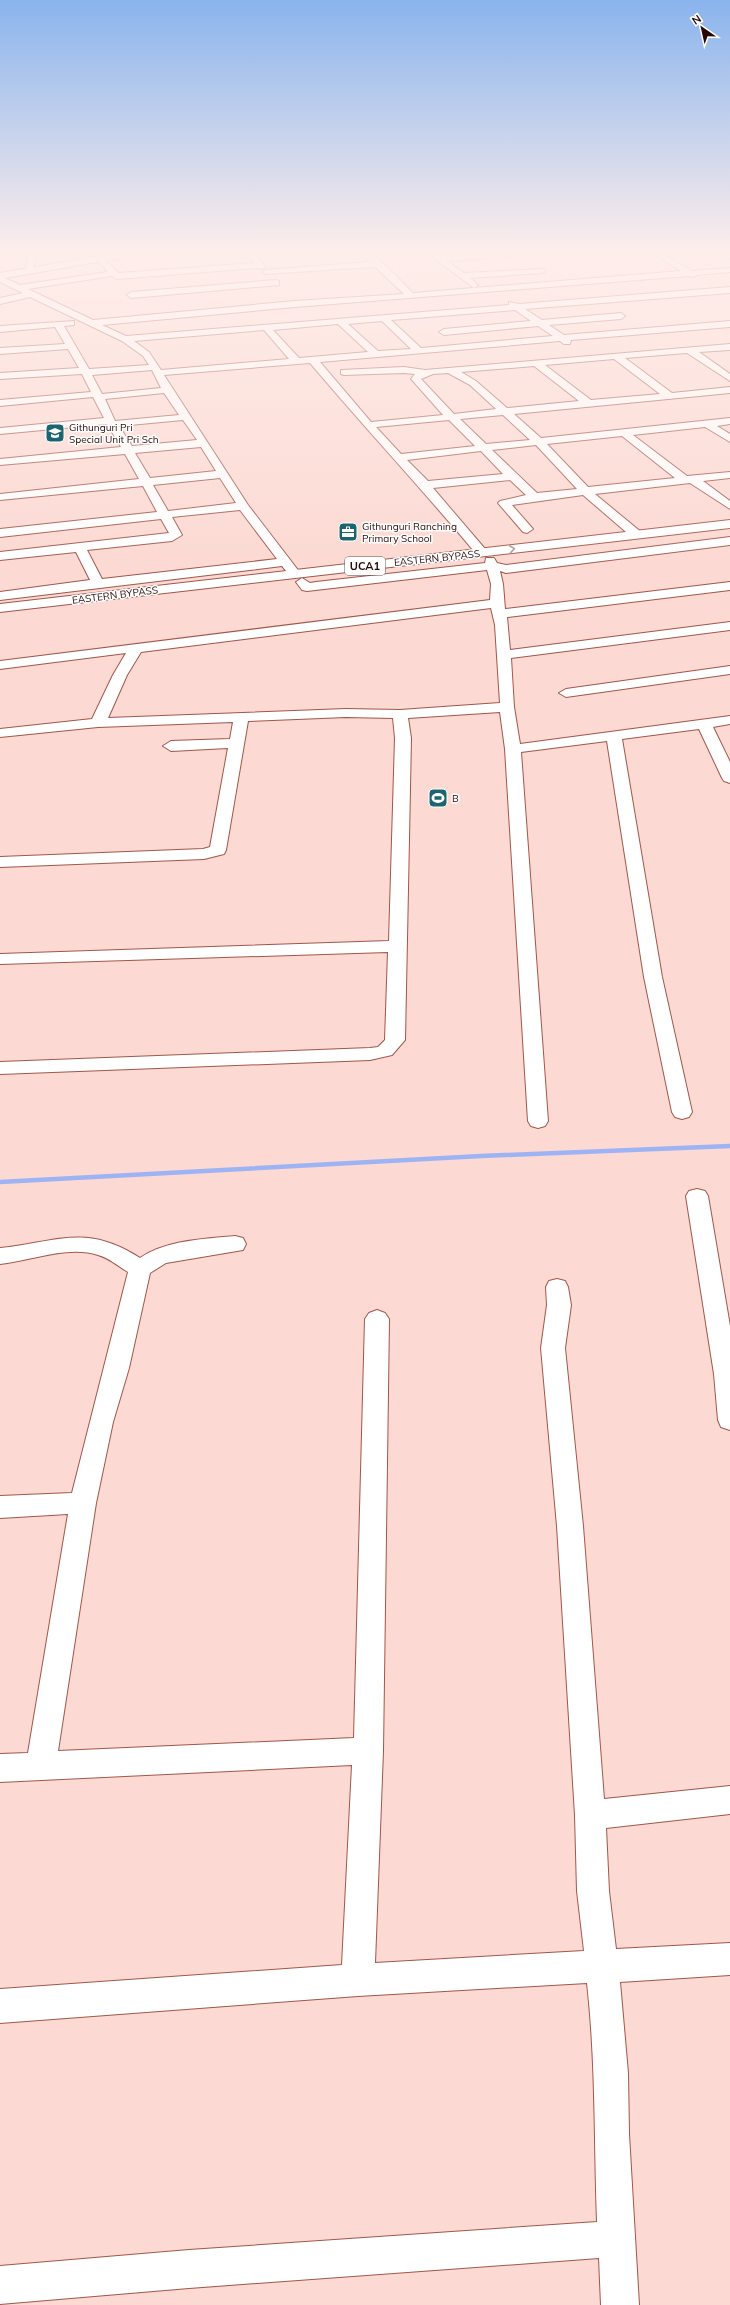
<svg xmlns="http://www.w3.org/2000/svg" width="730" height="2305" viewBox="0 0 730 2305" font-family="Mulish,sans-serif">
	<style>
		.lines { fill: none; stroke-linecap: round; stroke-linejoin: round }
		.stream { stroke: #9eb3f4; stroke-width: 4.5 }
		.minor-casing { stroke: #a0564a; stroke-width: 2 }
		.major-casing { stroke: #a0564a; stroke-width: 2 }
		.minor { fill: #fff; fill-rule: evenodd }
		.major { fill: #fff; fill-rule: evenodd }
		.oneway { stroke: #a89d9b }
		.labels { text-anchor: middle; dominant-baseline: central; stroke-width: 3; stroke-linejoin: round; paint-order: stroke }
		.far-poi-label { font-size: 10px; fill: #260906; stroke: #fff; text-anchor: start }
		.far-street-label { font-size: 10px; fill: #260906; stroke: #fff }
		.shield { fill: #fff; stroke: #675351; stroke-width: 1 }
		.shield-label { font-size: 11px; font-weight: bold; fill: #260906 }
	</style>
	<rect width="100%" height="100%" fill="#fcd9d2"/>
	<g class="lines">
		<!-- stream -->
		<path class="stream" d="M0,1182L481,1156L730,1146"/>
		<defs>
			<g id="minor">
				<path d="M29,249H37L33,270L29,272L25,270Z"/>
				<path d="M286,249H311L307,251L258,257L265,267L261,269L257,268L117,279L112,276L28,289L93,320L295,301L404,294L375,267L266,274L262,272L266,270L369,262L352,249C375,249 397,278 413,293L681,271L645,249H655L692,271L730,268V272L697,275L693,277L689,276L295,307L102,325L126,336L509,305V302L519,304L730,287V293L525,309L542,320L621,313L625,316L621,319L549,325L564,335L730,321V327L571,340L570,344H564L560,341L320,362L371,422L443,415L413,381L411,379L415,374L404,373L344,375L341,374V370L404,367L425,370L730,344V350L699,352L730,374V381L687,353L625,358L672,393L730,387V393L514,414L541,438L730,418V424L717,426L730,434V442L705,427L633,435L687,476L730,472V478L703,481L730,501V509L690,483L595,494L641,532L643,535L641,538H633L583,495L512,505L533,529L527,533L523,532L498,503L500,501L526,495L510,480L433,488L486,550L488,553L486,556H478C423,490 365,428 310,363L164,375L248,505L301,574L299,577H291L282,566L0,600V592L90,580L76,552L0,560V552L169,533L161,519L0,537V529L157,512L143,486L0,500V494L139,479L125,454L0,465V459L121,447L107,424L0,434V428L104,418L93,397L0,406V400L91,392L82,374L0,379V373L79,368L68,349L0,354V348L65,344L55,327L0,332V326L74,321V325L64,326L89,369L149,365L143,356L122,341L30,297L0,304V298L23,293L0,282V276L20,285L108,272L96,258L100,256L119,273L254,263L249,255L250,253ZM515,310L531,321L444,329L439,332L444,335L538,326L553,336L421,348L391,320ZM382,321L411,349L378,351L348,324ZM338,324L368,352L299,358L273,330ZM264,330L289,359L161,370L149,352L134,341ZM614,359L660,394L591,400L545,365ZM534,366L579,401L507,408L476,381L461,372ZM152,370L161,388L102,394L92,375ZM448,373L470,385L496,409L454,414L421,379L433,374ZM164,393L179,415L115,421L105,399ZM503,415L530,440L486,444L460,419ZM183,420L197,440L132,446L119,426ZM449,420L475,446L401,454L376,427ZM622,436L675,478L588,487L547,444ZM536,445L577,489L537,493L492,450ZM201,447L216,471L150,478L135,453ZM481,451L503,474L428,481L407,460ZM220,478L236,503L168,511L153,485ZM240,510L277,559L102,579L87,550L172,541L182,535L172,517Z"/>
				<path d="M422,249H431L441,256L539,249H574L570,251L447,261L464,273L542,269L546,271L542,273L470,278L478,285L474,288Z"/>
				<path d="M712,249H722L730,254V259Z"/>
				<path d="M276,280L279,281V285L131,298L127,295L131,292Z"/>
				<path d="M730,537V545L506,573L500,571L503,584L505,609L730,582V590L507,617L510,650L730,622V630L511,658L514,707L520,744L730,716V724L713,727L730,762V783L724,781L722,778L699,729L622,739L662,977L692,1112L689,1117L682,1119L675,1117L672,1112L644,977L607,741L521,752L548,1121L545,1126L538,1128L531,1126L528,1121L505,749L500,712L408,718L411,738L405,1040L392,1055L370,1060L0,1074V1062L370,1048L378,1047L385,1040L388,952L0,964V954L389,941L395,738L393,718L346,717L248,721L226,850L224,854L204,859L0,867V857L203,849L210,847L228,748L171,751L163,746L171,741L230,739L233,722L98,727L0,737V729L92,719L113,675L126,653L0,669V661L490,600L491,584L487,570L307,591L302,590L296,582L302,578L310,583L316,582L485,563L486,558H494L497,563L506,565ZM491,608L495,625L500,703L400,710L346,709L108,718L127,675L141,652Z"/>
				<path d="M730,666V674L566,697L559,693L566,689Z"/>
				<path d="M697,1189L705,1191L708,1196L730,1326V1430L721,1427L718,1420L714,1374L686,1196L689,1191Z"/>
				<path d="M235,1236L243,1238L246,1244L243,1250L166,1263L150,1273L129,1368L113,1422L96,1503L58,1751L354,1738L365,1319L369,1313L377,1310L385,1313L389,1319L383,1751L375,1963L584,1951L577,1891L575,1815L557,1526L541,1348L547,1305L546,1287L549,1281L557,1279L565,1281L568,1287L571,1305L565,1348L583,1526L604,1799L730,1786V1814L606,1828L609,1891L616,1949L730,1943V1975L620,1982L628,2073L629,2134L639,2305H601L599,2258L189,2288L0,2304V2266L189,2250L597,2222C594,2142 596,2063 587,1983L358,1996L0,2023V1989L342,1965L352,1765L0,1782V1754L28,1753L68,1514L0,1518V1496L72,1493L128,1272C118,1266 109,1258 98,1255C68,1245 31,1261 0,1264V1248C57,1242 86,1223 140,1258C166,1240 204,1239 235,1236Z"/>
			</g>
			<g id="major">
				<path d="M140,249H158L154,252L0,279V273Z"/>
				<path d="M730,520V528L0,612V604Z"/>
			</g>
		</defs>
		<!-- minor casing -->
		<use href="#minor" class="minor-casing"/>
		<!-- major casing -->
		<use href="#major" class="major-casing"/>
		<!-- minor -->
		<use href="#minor" class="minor"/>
		<!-- major -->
		<use href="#major" class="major"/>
	</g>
	<!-- one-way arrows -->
	<defs><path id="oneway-chevron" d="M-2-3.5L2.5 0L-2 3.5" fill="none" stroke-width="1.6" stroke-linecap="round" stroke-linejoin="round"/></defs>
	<use class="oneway" href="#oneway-chevron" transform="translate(512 549) rotate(-8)"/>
	<!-- sky -->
	<linearGradient id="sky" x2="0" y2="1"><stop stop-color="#8ab4ed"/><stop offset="0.44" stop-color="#feeeeb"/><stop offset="1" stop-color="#feeeeb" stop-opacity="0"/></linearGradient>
	<rect width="730" height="572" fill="url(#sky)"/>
	<!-- icons -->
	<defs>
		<symbol id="school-square" viewBox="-11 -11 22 22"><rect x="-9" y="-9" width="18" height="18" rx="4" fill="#1a6570" stroke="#fff"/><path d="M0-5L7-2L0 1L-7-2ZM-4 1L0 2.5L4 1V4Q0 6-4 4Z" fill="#fff"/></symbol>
		<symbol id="office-square" viewBox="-11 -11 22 22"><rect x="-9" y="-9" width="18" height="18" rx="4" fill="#1a6570" stroke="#fff"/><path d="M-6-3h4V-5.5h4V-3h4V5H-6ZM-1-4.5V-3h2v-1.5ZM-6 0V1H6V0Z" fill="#fff"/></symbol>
		<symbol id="stadium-square" viewBox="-11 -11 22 22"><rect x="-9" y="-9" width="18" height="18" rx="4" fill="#1a6570" stroke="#fff"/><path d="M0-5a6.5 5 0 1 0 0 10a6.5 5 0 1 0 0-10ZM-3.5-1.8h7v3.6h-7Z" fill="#fff"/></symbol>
	</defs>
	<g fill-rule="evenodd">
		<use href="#school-square" x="44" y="422" width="22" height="22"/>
		<use href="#office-square" x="337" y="521" width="22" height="22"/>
		<use href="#stadium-square" x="427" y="787" width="22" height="22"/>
	</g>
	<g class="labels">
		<!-- far-poi labels -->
		<g class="far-poi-label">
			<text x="69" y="427">Githunguri Pri<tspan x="69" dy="12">Special Unit Pri Sch</tspan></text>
			<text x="362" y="526">Githunguri Ranching<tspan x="362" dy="12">Primary School</tspan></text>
			<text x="452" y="798">B</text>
		</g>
		<!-- far-street labels -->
		<g class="far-street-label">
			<text transform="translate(437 558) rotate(-6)">EASTERN BYPASS</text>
			<text transform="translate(115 595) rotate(-7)">EASTERN BYPASS</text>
		</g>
		<!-- shield labels -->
		<rect class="shield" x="345" y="557" width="40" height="18" rx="3"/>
		<g class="shield-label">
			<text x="365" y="566">UCA1</text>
		</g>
	</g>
	<!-- north arrow -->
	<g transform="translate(702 28) rotate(326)" stroke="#ffffff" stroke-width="3" paint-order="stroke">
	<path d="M0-3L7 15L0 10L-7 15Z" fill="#260906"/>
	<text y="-6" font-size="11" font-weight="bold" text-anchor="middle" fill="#260906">N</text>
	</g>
</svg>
